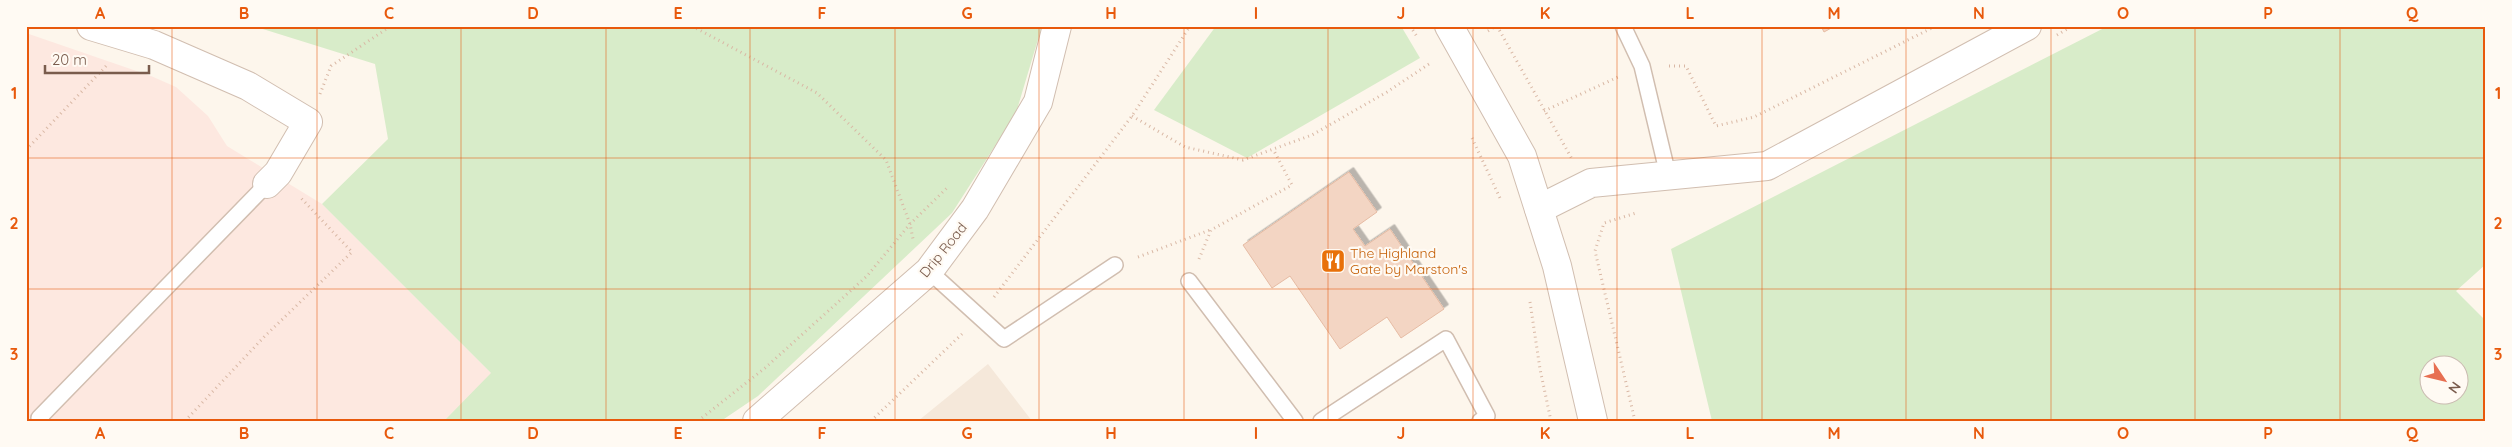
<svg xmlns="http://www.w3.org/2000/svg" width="2512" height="447" viewBox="0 0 2512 447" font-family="Quicksand,sans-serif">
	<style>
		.residential { fill: #f5e8da }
		.commercial { fill: #fde8e0 }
		.green { fill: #d8ecc9; fill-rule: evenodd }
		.building { fill: #f3d5c3; stroke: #e6bba3; filter: url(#shadow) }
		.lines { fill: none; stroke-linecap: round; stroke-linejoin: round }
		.service-casing { stroke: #d1beb0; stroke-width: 18 }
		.minor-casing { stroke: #d1beb0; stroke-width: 30 }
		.tertiary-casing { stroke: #d1beb0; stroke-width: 30 }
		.path { stroke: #d9b8a5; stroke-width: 3; stroke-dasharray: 1 4; stroke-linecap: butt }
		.service { stroke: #fff; stroke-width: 15 }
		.minor { stroke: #fff; stroke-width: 28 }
		.tertiary { stroke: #fff; stroke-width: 28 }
		.grid { fill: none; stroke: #e8590c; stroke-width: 1; stroke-opacity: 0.55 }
		.labels { text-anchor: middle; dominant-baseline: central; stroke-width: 4.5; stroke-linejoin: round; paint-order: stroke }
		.street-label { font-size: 14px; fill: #7a5c4d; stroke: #fffaf3 }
		.food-label { font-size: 14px; fill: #c56008; stroke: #fffaf3; text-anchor: start }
		.neatline { fill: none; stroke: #e8590c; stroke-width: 2 }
		.grid-label { font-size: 16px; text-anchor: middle; font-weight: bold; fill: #e8590c }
	</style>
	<defs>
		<filter id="shadow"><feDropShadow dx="4.5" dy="-4.5" stdDeviation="0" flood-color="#0004"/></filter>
	</defs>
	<rect width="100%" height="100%" fill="#fdf6ec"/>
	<!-- residential -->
	<path class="residential" d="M988,364L1032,421H918Z"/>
	<!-- commercial -->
	<path class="commercial" d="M26,33L151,76L176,87L208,116L227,146L322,204L492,374L444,421H26Z"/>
	<!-- green -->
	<g class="green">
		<path d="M253,26H1042L1016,113L952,213L758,396L721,421H444L491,373L322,204L388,139L375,64Z"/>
		<path d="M1216,26H1401L1420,58L1247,158L1154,110Z"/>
		<path d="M2108,26H2486V264L2456,291L2486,321V421H1712L1671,249ZM2430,364H2460V394H2430Z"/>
	</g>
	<!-- building -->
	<g class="building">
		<path d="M1821,26H1835L1824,32Z"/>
		<path d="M1349,172L1377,212L1353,229L1365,246L1390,229L1444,309L1401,338L1387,317L1340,349L1290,276L1272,288L1243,245Z"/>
	</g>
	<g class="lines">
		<defs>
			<g id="service">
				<path d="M1623,26L1642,66L1668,175"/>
				<path d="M929,271L1004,339L1115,265"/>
				<path d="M1189,281L1295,421"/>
				<path d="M42,421L39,418L267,184"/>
				<path d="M1321,421L1446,339L1487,416L1480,421"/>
			</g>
			<g id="minor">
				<path d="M91,26L154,45L248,86L308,122L278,173L267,184"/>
				<path d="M1449,26L1522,156L1557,266L1593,421"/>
				<path d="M1539,209L1591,183L1767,166L2027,26"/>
			</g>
			<path id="tertiary" d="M757,421L929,271L975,209L1038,102L1057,26"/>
		</defs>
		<!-- service casing -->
		<use href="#service" class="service-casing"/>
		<!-- minor casing -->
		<use href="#minor" class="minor-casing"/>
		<!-- tertiary casing -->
		<use href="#tertiary" class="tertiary-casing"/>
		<!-- path -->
		<g class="path">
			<path d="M692,26L817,93L886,160L910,224L913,239"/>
			<path d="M1410,26L1418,38"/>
			<path d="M1497,26L1572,159"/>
			<path d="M1488,31L1496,26"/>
			<path d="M2057,35L2072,26"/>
			<path d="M1669,66H1686L1716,126L1754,117L1936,26"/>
			<path d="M320,94L331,66L391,26"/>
			<path d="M1544,111L1618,77"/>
			<path d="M1132,116L1185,147L1243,160L1312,135L1387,92L1432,62"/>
			<path d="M1472,138L1500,198"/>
			<path d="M26,150L108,64"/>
			<path d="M1138,257L1210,230"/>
			<path d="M1199,259L1211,230L1292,185L1273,149"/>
			<path d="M994,297L1132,116L1190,26"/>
			<path d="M1530,302L1540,369L1551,421"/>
			<path d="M185,421L264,337L352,252L300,197"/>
			<path d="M698,421L765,368L867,276L910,224L949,186"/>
			<path d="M871,421L962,334"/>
			<path d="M1635,421L1595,251L1604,223L1636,213"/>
		</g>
		<!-- service -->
		<use href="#service" class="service"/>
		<!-- minor -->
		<use href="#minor" class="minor"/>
		<!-- tertiary -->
		<use href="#tertiary" class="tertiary"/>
	</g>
	<!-- grid -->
	<path class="grid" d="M172,26V421M317,26V421M461,26V421M606,26V421M750,26V421M895,26V421M1039,26V421M1184,26V421M1328,26V421M1473,26V421M1617,26V421M1762,26V421M1906,26V421M2051,26V421M2195,26V421M2340,26V421M26,158H2486M26,289H2486"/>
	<!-- icons -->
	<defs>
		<symbol id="restaurant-square" viewBox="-11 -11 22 22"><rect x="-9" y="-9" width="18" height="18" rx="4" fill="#e8710a" stroke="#fffaf3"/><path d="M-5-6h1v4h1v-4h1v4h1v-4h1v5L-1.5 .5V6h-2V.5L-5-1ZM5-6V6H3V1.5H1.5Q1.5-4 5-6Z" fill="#fff"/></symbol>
	</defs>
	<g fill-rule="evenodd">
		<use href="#restaurant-square" x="1319" y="247" width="28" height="28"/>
	</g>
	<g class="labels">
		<!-- street labels -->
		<g class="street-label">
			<text transform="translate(943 250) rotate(-51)">Drip Road</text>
		</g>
		<!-- food labels -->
		<g class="food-label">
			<text x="1350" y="253">The Highland<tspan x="1350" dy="16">Gate by Marston's</tspan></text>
		</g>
	</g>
	<!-- border -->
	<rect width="2512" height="447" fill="none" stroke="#fffaf3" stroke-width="55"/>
	<!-- north arrow -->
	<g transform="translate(2444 380) rotate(125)"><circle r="24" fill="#fffaf3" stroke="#cabbb1"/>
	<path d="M0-4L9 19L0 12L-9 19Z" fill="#e76f51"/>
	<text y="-8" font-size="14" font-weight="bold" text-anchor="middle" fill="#7a5c4d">N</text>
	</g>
	<!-- scale -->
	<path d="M45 65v8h104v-8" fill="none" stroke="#7a5c4d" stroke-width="2.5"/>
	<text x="52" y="65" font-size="15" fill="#7a5c4d" stroke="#fffaf3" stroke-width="4" paint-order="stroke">20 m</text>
	<rect x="28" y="28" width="2456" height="392" class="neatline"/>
	<g class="grid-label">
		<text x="100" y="19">A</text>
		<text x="244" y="19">B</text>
		<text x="389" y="19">C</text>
		<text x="533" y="19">D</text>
		<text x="678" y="19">E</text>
		<text x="822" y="19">F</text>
		<text x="967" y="19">G</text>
		<text x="1111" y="19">H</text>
		<text x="1256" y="19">I</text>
		<text x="1401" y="19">J</text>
		<text x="1545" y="19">K</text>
		<text x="1690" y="19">L</text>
		<text x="1834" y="19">M</text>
		<text x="1979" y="19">N</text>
		<text x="2123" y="19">O</text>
		<text x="2268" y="19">P</text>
		<text x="2412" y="19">Q</text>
		<text x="14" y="99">1</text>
		<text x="2498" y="99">1</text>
		<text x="14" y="229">2</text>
		<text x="2498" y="229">2</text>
		<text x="14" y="360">3</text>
		<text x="2498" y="360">3</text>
		<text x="100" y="439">A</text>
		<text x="244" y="439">B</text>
		<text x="389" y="439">C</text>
		<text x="533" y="439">D</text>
		<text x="678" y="439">E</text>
		<text x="822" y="439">F</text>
		<text x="967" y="439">G</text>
		<text x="1111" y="439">H</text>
		<text x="1256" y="439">I</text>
		<text x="1401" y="439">J</text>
		<text x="1545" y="439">K</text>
		<text x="1690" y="439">L</text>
		<text x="1834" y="439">M</text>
		<text x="1979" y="439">N</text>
		<text x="2123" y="439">O</text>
		<text x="2268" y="439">P</text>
		<text x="2412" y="439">Q</text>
	</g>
</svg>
